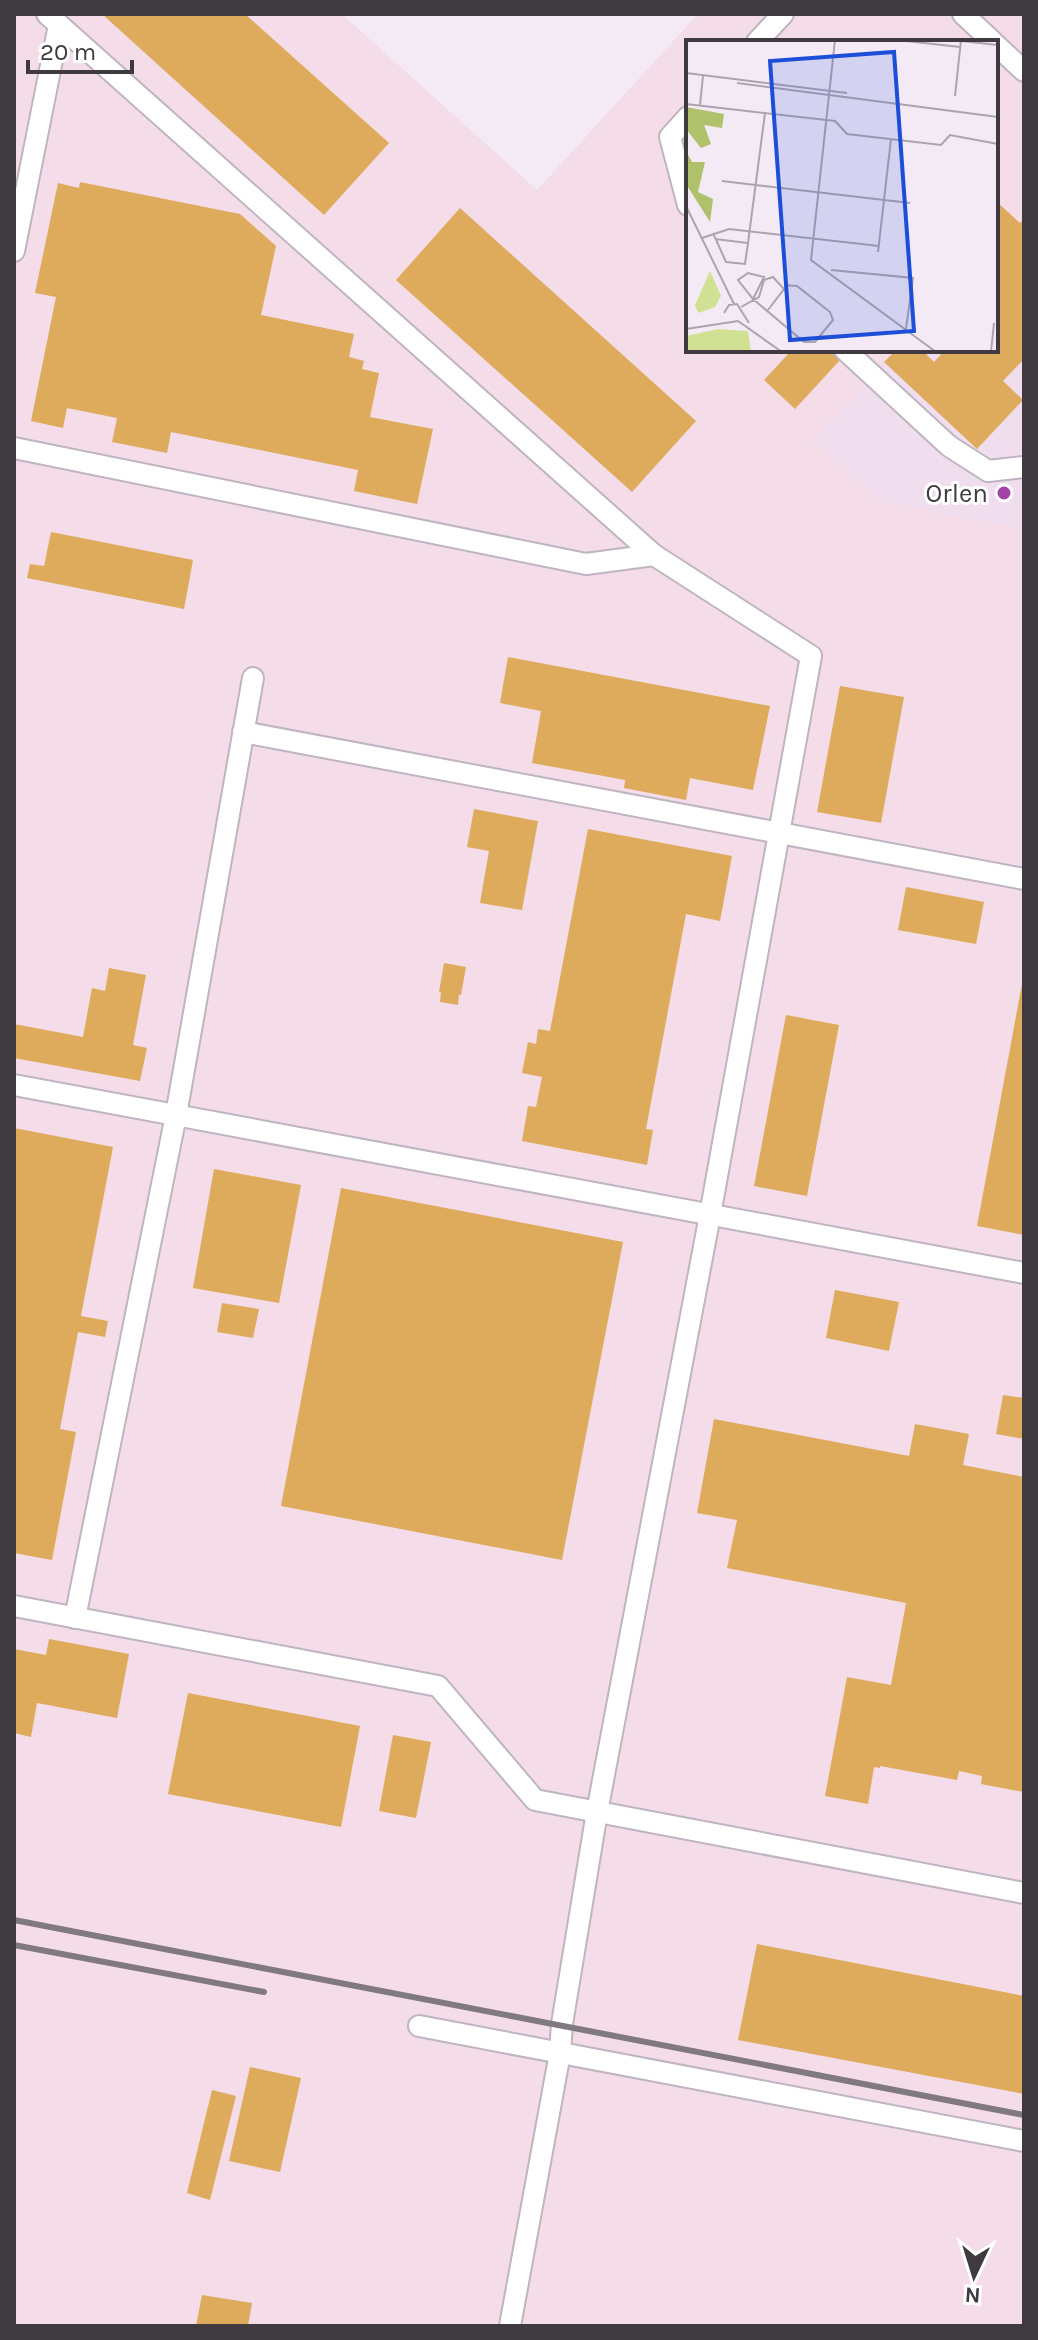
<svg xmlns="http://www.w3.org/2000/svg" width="1038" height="2340" viewBox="0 0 1038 2340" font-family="Karla,sans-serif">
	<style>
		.commercial { fill: #f0dded }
		.industrial { fill: #f4dce8 }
		.building { fill: #deab5c }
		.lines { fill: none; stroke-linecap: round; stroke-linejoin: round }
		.service-casing { stroke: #bfb5c1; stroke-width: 24 }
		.service { stroke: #fff; stroke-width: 20 }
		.rail { stroke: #807981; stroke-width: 6 }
		.poi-dot { fill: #a343aa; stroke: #fff; stroke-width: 3 }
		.labels { text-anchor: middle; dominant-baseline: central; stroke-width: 6; stroke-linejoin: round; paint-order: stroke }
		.poi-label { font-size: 26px; fill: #3e3a3f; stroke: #fff; text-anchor: end }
		.inset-road { fill: none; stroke: #aba4ad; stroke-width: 2 }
		.view { fill: #1d4ed8; fill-opacity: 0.15; stroke: #1d4ed8; stroke-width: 4 }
		.inset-edge { fill: none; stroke: #3e3a3f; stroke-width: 4 }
	</style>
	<rect width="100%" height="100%" fill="#f4eaf6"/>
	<!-- commercial -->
	<path class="commercial" d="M1024,215V530L879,500L814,441L874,376L893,350H996L1021,219Z"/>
	<!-- industrial -->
	<path class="industrial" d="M14,14H342L537,190L698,14H1024V215L1020,223L996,249V42H688V350H893L874,376L814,441L879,500L1024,530V2326H14Z"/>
	<!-- building -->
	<g class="building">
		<path d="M102,14H245L389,143L324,215Z"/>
		<path d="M80,182L240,214L276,246L261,315L354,334L349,357L364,361L362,369L379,373L370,417L433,429L417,504L354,491L358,470L171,432L167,453L112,442L117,418L67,408L63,428L31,421L56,297L35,293L58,183L79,188Z"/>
		<path d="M996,201L1020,223L1024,219V359L1003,381L1023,400L977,449L884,362L896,350H922L934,362L945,350H996Z"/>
		<path d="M460,208L696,421L632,492L396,280Z"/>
		<path d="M792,350H829L840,360L795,409L764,380Z"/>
		<path d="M51,532L193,560L184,609L27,578L30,564L44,566Z"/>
		<path d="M508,657L770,706L753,790L690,778L686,800L624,788L625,780L532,763L541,711L500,703Z"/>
		<path d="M840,686L904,697L881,823L817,812Z"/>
		<path d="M474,809L538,821L522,910L480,903L489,851L467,847Z"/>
		<path d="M588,829L732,856L720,921L686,914L646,1129L653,1130L647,1165L522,1141L528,1106L536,1107L542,1077L522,1073L528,1042L536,1044L538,1029L550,1031Z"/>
		<path d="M906,887L984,902L976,944L898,930Z"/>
		<path d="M444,963L466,967L461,995H459L458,1005L440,1002L441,992H439Z"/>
		<path d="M109,968L146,975L133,1045L147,1048L140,1081L14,1058V1024L83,1037L92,988L105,991Z"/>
		<path d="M1022,984H1024V1235L977,1226Z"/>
		<path d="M786,1015L839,1025L807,1196L754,1186Z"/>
		<path d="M14,1128L113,1147L81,1316L108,1321L105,1337L78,1332L60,1429L76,1432L52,1560L14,1553Z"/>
		<path d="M214,1169L301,1185L279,1303L193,1288Z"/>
		<path d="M341,1188L623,1242L562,1560L281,1506Z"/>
		<path d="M835,1290L899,1302L889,1351L826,1338Z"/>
		<path d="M222,1303L259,1309L253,1338L217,1332Z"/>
		<path d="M1003,1395L1024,1398V1439L996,1434Z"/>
		<path d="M714,1419L909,1456L915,1424L969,1434L963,1465L1024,1477V1792L981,1784L982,1776L959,1771L957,1780L880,1766V1768L874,1767L868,1804L825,1796L847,1677L891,1685L906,1603L727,1568L737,1520L697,1513Z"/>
		<path d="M49,1639L129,1654L117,1718L37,1703L31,1737L14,1733V1649L46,1655Z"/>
		<path d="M188,1693L360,1726L341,1827L168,1794Z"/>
		<path d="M393,1735L431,1742L416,1818L379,1811Z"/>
		<path d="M757,1944L1024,1996V2094L738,2040Z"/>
		<path d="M250,2067L301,2078L280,2172L229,2161Z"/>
		<path d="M212,2090L236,2096L210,2200L187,2193Z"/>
		<path d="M202,2295L252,2303L248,2326H196Z"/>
	</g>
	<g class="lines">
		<defs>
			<g id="service">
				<path d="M47,14L654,555L811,656L710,1215L597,1812L562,2024L560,2053L510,2326"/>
				<path d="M963,14L993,42"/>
				<path d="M757,42L783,14"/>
				<path d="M996,45L1024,71"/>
				<path d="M688,117L670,137L688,205"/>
				<path d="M14,251L59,25"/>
				<path d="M845,350L949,446L988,471L1024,467"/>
				<path d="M14,448L586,564L654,555"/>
				<path d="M243,732L1024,879"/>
				<path d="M14,1085L1024,1273"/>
				<path d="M14,1606L438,1686L535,1800L1024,1893"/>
				<path d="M75,1618L176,1115L253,678"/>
				<path d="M419,2026L1024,2141"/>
			</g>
		</defs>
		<!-- service casing -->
		<use href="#service" class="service-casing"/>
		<!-- service -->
		<use href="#service" class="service"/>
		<!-- rail -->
		<g class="rail">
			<path d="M14,1920L1024,2115"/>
			<path d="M14,1945L264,1992"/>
		</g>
	</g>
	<!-- markers -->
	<circle class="poi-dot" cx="1004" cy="493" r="8"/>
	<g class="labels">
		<!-- poi labels -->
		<g class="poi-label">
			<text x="988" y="493">Orlen</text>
		</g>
	</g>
	<!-- overview -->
	<g transform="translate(686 40)">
		<rect width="312" height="312" fill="#f4eaf6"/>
		<path d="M24,231L35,256L29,267L12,273L9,265ZM32,289L62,291L65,312H0V296Z" fill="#d1e194"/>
		<path d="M0,67L38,74L36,88L18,85L25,104L15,108L0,89ZM0,111L6,122H19L12,152L27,159L24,182L0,144Z" fill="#afc16a"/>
		<path class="inset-road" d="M149,0L125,220L250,312M169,0H207M211,0L274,7M275,1L312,5M0,33L161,53M51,43L312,77M269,56L275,0M0,64L149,81L161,94L255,105L264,95L312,104M14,65L17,36M36,141L224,163M0,166L48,264M27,193L40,222L59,224L62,203L29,199M16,198L43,189L193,206M62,203L79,73M192,212L205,99M145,230L227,238L220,289M67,259L78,237L62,233L52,240L67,259L118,302H129L147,280L144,272L111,246L98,245M55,267L73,257L78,240L87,237L98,249L82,270M38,273L43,265L51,264L63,283M0,289L52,281L96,312M305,312L308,283"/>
		<path class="view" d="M208,12L228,291L104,300L84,21Z"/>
		<rect width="312" height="312" class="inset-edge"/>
	</g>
	<!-- border -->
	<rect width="1038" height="2340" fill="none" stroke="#3e3a3f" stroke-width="32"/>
	<!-- north arrow -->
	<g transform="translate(974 2276) rotate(184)" stroke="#ffffff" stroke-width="6" paint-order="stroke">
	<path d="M0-6L14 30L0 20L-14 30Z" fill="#3e3a3f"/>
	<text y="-12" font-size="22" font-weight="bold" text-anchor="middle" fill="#3e3a3f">N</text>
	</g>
	<!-- scale -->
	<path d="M28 60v12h104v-12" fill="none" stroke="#3e3a3f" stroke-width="4"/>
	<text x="40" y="60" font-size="24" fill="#3e3a3f" stroke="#ffffff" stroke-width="6" paint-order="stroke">20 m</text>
</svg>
